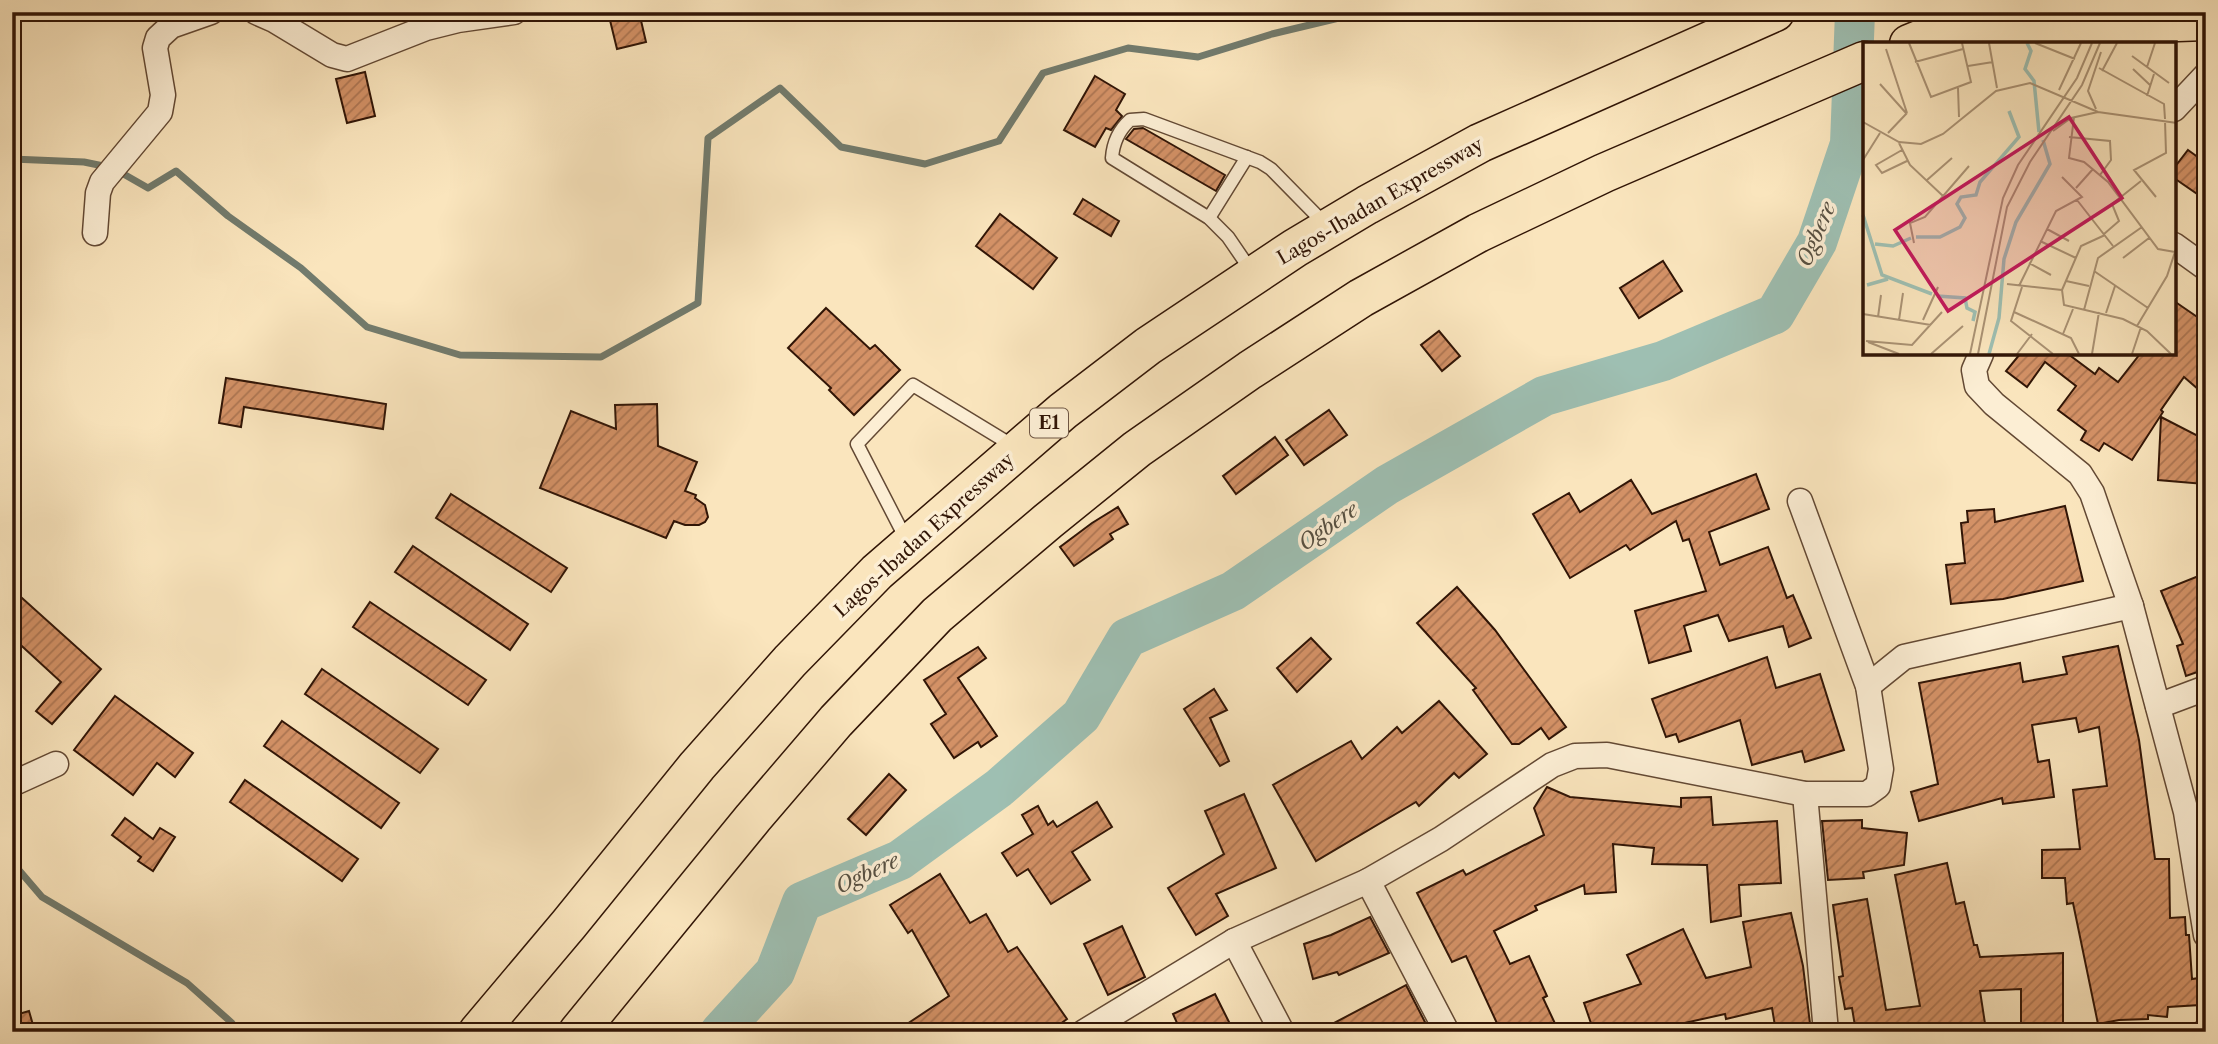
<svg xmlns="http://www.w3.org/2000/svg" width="2218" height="1044" viewBox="0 0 2218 1044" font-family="'Libre Caslon Text',serif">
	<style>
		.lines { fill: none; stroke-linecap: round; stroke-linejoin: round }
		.stream { stroke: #727b6d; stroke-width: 7 }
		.river { stroke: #9ebfb2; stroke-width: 40 }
		.building { fill: url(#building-hatch); stroke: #311506; stroke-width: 2 }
		.lane-casing { stroke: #634934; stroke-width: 15 }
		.street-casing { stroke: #634934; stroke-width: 27 }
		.highway-casing { stroke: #311506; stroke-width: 41 }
		.lane { stroke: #fceed4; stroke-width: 12 }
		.street { stroke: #fceed4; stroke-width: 24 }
		.highway { stroke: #fae5bd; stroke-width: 38 }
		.labels { text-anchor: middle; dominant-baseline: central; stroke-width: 7; stroke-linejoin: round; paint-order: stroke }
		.shield { fill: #fceed4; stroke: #6e5644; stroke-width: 2 }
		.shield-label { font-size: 18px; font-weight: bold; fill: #311506 }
		.street-label { font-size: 19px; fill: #311506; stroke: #fceed4 }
		.water-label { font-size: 21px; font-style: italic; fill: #575042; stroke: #fceed4 }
		.inset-river { fill: none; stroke: #9ebfb2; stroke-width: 3.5 }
		.inset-road { fill: none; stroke: #aa9274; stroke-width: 2 }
		.view { fill: #c2185b; fill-opacity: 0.15; stroke: #c2185b; stroke-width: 3.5 }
		.inset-edge { fill: none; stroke: #311506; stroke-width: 3.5 }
	</style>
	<defs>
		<pattern id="building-hatch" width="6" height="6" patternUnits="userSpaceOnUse" patternTransform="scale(1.75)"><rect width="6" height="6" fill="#d39166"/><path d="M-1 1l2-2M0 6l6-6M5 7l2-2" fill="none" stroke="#ac7552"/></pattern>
	</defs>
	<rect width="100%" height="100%" fill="#fae5bd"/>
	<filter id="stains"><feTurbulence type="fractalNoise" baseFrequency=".00286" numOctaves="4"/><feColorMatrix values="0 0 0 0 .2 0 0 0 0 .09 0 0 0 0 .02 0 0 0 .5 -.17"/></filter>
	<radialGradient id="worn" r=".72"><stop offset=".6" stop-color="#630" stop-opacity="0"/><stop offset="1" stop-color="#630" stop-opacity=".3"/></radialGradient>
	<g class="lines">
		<!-- stream -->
		<g class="stream">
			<path d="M12,159L84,162L113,168L148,188L176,171L228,216L301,268L367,327L460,355L601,357L698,303L708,138L780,88L841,147L925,164L999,141L1043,73L1128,48L1198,57L1272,34L1364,12"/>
			<path d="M12,862L42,897L187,983L232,1023L229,1032"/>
		</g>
		<!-- river -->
		<path class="river" d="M720,1032L775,972L802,902L900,860L999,788L1081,716L1127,638L1233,591L1387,485L1544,396L1663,361L1775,314L1817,242L1850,144L1855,12"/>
	</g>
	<!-- building -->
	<g class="building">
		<path d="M608,12H639L646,42L617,49Z"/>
		<path d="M365,72L375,116L347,123L336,79Z"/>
		<path d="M1095,76L1125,94L1116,110L1122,116L1111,130L1106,128L1095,147L1064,130Z"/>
		<path d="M1143,128L1225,175L1216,191L1126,139L1134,129Z"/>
		<path d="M2188,150L2206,163V200L2174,178V168Z"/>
		<path d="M1083,199L1119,221L1111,236L1074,214Z"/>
		<path d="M1000,214L1057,258L1033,289L976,246Z"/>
		<path d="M1663,261L1682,291L1639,318L1620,288Z"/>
		<path d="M2174,301L2206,323V396L2184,377L2161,410L2163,412L2132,460L2104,443L2099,451L2081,440L2086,431L2058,410L2076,386L2045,362L2027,387L2006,371L2020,354H2068L2095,374L2099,368L2118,382L2140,354H2174Z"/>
		<path d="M826,308L870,349L875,345L900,370L854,415L829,390L831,388L788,348Z"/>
		<path d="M1439,331L1460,356L1442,371L1421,345Z"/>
		<path d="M226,378L386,404L383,429L244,407L241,427L219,423Z"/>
		<path d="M657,404L658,446L697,462L685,491L696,495L695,498L705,505L708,517L705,522L699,525H685L674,521L666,538L540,488L571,411L616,429L615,405Z"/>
		<path d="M1329,410L1347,435L1304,465L1286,440Z"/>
		<path d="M2161,417L2206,440L2204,484L2158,480Z"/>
		<path d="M1275,437L1288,455L1236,494L1223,476Z"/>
		<path d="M1756,474L1769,509L1709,532L1720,565L1768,547L1787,598L1793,595L1811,638L1789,647L1783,626L1729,641L1718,615L1684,626L1691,651L1649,663L1635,611L1706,591L1689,539L1683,541L1676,521L1630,550L1626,545L1570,578L1533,514L1569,493L1580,512L1631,480L1652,514Z"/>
		<path d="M451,494L567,568L551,592L436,518Z"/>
		<path d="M2065,506L2083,581L2003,599L1951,604L1946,565L1965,563L1961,523L1968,522L1967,511L1994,509L1995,522Z"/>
		<path d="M1118,507L1128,524L1110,534L1113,539L1074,566L1060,547L1092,523Z"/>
		<path d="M413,546L528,624L510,650L395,572Z"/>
		<path d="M2206,573V669L2186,676L2177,646L2183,644L2161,591Z"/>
		<path d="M1457,587L1495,630L1566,727L1549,739L1541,728L1519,744H1512L1473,690L1476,688L1417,623Z"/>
		<path d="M12,589L101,669L52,724L36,711L61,682L12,637Z"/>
		<path d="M370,602L486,680L468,705L353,627Z"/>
		<path d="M1311,638L1331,659L1297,692L1277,668Z"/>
		<path d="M2118,646L2139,740L2155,859H2169L2170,918L2185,917L2186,935H2189L2192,979L2199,978L2200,1005L2168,1007L2167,1017L2148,1015V1019L2119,1020L2098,1024L2073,903L2067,904L2065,878H2042V850L2080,849L2073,790L2107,786L2099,727L2079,732L2076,718L2032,725L2038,762L2049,760L2054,797L2003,804L2002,798L1919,821L1911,792L1938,784L1919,683L2020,663L2023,682L2067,674L2063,657Z"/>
		<path d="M978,647L986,658L958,678L997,736L981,747L978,742L954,758L931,724L946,714L924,680Z"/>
		<path d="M1767,657L1776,688L1820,674L1844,750L1805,762L1802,751L1752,765L1740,720L1679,742L1676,734L1666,737L1652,699Z"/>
		<path d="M322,669L438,749L420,773L305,694Z"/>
		<path d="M1214,689L1227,710L1210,718L1229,761L1220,766L1184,709Z"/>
		<path d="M115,696L193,753L175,777L157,763L133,795L74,750Z"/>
		<path d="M1439,701L1487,754L1459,778L1454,773L1419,806L1416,802L1316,861L1273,785L1351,741L1362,759L1397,727L1402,733Z"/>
		<path d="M282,721L399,803L381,828L264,746Z"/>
		<path d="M889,774L906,790L866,835L848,819Z"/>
		<path d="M245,780L358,859L342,881L230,802Z"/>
		<path d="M1547,787L1570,797L1681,807V798L1711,797L1713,825L1777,821L1781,883L1739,885L1741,916L1711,922L1707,865L1652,864L1654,848L1613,844L1616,892L1585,894L1584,885L1535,906L1537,910L1494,931L1510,964L1529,956L1547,996L1543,998L1559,1032H1501L1466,956L1452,962L1417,893L1463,870L1466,875L1544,835L1534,808Z"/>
		<path d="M1244,794L1276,868L1216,894L1228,916L1196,935L1168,888L1224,854L1205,811Z"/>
		<path d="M1097,802L1112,827L1072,852L1090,880L1051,904L1028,869L1017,876L1002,853L1033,834L1022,815L1038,806L1048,825L1053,821L1057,827Z"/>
		<path d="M125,818L153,839L160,828L175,837L153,871L138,861L141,857L112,835Z"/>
		<path d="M1862,820V828L1907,833L1904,865L1863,872L1864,878L1828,880L1822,821Z"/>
		<path d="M1947,863L1956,904L1964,902L1974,945H1977L1980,957L2063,953V1032H2021V989L1980,991L1986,1030L1856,1032L1852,1008L1845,1009L1839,977L1843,976L1833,905L1867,899L1886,1010L1920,1006L1895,875Z"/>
		<path d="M940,874L970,923L986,914L1008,952L1017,947L1067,1019L1049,1032H895L949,996L912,930L908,933L890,905Z"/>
		<path d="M1791,913L1803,966L1811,1032H1776L1772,1008L1726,1019L1725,1014L1644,1032H1594L1584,1003L1641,984L1627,955L1683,929L1706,978L1751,967L1743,922Z"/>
		<path d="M1370,917L1389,953L1339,975L1337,972L1313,979L1304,944L1331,935Z"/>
		<path d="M1122,926L1145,977L1108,995L1084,944Z"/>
		<path d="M1406,985L1427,1026L1417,1032H1317Z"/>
		<path d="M1215,994L1234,1032H1181L1173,1014Z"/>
		<path d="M29,1011L35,1032H12V1016Z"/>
	</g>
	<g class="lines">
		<defs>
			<g id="lane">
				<path d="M1209,218L1247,157"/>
				<path d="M1252,272L1228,237L1209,218L1112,158C1113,143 1119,130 1130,120L1144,119L1260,162L1271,169L1325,224"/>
				<path d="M907,541L857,444L913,385L1015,447"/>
			</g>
			<g id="street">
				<path d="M256,12L274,20L332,55L347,59L426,28L458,20L514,12"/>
				<path d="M2174,109L2206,75"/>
				<path d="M95,233L98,193L102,182L160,112L163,95L155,48L158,38L171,26L211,12"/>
				<path d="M2174,245L2206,268"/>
				<path d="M1981,354L1974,370L1977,386L1994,404L2080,474L2092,493L2131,606L2186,812L2206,935"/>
				<path d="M1868,686L1904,657L2131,606"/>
				<path d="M2158,706L2206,688"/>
				<path d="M12,784L56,764"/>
				<path d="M1805,794L1826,1032"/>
				<path d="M1368,881L1447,1032"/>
				<path d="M1234,941L1282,1032"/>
				<path d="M1084,1032L1234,941L1368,881L1441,839L1552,765L1575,756L1607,755L1805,794H1867L1878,786L1881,769L1868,686L1800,501"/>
				<path d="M2204,1032H2206"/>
			</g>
			<g id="highway">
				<path d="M1909,44L1975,17"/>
				<path d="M1953,44L2149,23L2206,21"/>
				<path d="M478,1032L569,924L697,766L790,661L877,572L1063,411L1148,346L1295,248L1367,205L1480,143L1775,12"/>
				<path d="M578,1032L753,818L836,721L937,615L1048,521L1137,449L1250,370L1361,298L1478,233L1604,173L1864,61"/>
			</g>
		</defs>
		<!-- lane casing -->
		<use href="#lane" class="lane-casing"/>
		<!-- street casing -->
		<use href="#street" class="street-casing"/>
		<!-- highway casing -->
		<use href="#highway" class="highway-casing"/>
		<!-- lane -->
		<use href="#lane" class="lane"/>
		<!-- street -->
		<use href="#street" class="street"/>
		<!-- highway -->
		<use href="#highway" class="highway"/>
	</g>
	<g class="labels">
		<!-- shield labels -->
		<rect class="shield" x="1030" y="408.5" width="38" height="29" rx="5"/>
		<g class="shield-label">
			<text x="1049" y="423">E1</text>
		</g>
		<!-- street labels -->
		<g class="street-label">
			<text transform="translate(1380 201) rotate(-30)">Lagos-Ibadan Expressway</text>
			<text transform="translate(924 535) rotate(-42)">Lagos-Ibadan Expressway</text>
		</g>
		<!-- water labels -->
		<g class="water-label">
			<text transform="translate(1816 234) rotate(-67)">Ogbere</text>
			<text transform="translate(1328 526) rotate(-35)">Ogbere</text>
			<text transform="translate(867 873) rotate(-25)">Ogbere</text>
		</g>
	</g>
	<!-- overview -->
	<g transform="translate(1863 42)">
		<rect width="313" height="313" fill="#fae5bd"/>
		<path class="inset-river" d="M164,1L168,9L162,27L171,39L176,90M0,173L19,233L69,252M53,195H77L97,185L102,176L94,162L98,155L113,153L117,140L156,95L146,69M12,202L30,204L48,196M4,243L25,237M74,254L102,256L104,266L112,270L110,279M126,312L136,276L141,217L153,180L187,122L180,98"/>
		<path class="inset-road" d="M46,1L68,55L108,40L99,1M126,1L134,46M172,1L212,17M23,7L44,71M269,14L306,41M52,20L100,7M105,24L130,20M284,25L292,1M236,26L301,62L302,77M270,27L287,43M239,29L254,1M17,42L43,71M95,46L96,75M196,48L218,1M284,54L291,32M233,67L225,49L238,10M211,75L206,116L221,120L245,140L295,207L312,210M0,80L36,100L58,102L80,92L133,49L167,41L235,70L314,81M190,89L208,76L235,70M25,91L44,71M206,95L247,99L248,118L237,133M36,101L47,123L80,154M39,108L13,123L19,131L44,119M0,118L17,91M64,138L89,116M213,146L230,127M293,155L271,128L303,111L302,79M214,158L250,204M184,187L206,199M241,192L256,179L249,162L278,139M242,193L218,204L199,248L201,263L260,277L284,289L308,312M177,199L213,216M51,201L47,181L62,175L106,124M260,216L286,196M166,221L188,233M231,229L285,266M203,239L226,244M144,242L199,248M156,244L193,169L219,155L199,135M159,245L148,279L190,312M221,268L235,216L279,185M151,270L208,296L216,312M243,271L252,244M0,272L68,283M15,275L18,253M36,278L40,251M60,278L75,245M274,284L304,234L313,207M200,292L210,267M3,299L49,303L79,270M5,300L36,312M68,312L100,284M107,312L140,156L155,123L214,36L229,1M115,312L144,165L167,120L219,43L237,1M154,312L169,292M229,312L236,270M269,312L278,285"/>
		<path class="view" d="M206,75L259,156L85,269L32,188Z"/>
		<rect width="313" height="313" class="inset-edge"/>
	</g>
	<!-- margin -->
	<rect width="2218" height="1044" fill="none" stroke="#fae5bd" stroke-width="42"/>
	<rect x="14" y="14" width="2190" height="1016" fill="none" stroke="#311506" stroke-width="3.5"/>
	<rect x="21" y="21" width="2176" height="1002" fill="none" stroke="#311506" stroke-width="2"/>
	<rect width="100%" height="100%" filter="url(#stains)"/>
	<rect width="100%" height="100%" fill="url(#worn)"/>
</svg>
